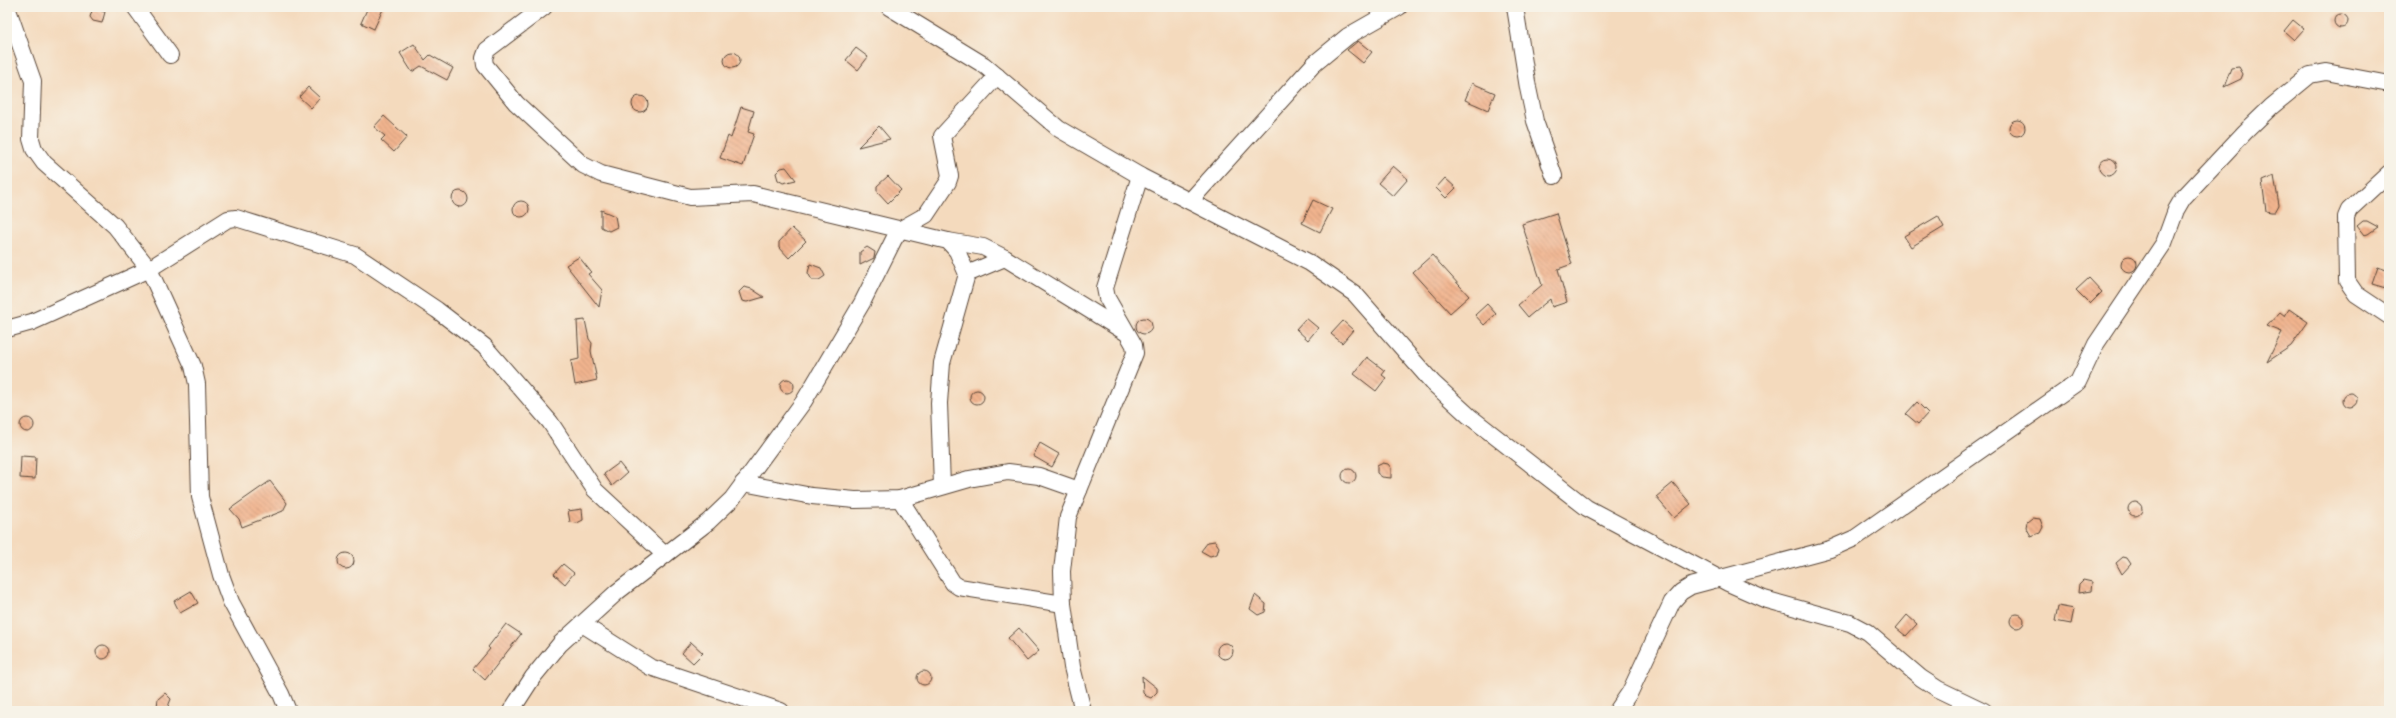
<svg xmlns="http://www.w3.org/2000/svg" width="2396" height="718" viewBox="0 0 2396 718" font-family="'EB Garamond',serif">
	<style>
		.building { fill: url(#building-back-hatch) }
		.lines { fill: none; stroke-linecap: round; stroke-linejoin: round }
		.minor-casing { stroke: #574436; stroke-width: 18 }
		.minor { stroke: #fff; stroke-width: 16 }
	</style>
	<defs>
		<pattern id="building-back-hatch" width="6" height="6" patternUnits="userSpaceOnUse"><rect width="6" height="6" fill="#f1b48e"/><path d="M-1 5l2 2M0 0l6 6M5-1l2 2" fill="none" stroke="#c49373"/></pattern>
	</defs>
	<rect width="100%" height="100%" fill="#f7f3e8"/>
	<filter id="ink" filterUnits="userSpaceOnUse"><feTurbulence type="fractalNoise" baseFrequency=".025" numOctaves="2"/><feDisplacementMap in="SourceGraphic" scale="8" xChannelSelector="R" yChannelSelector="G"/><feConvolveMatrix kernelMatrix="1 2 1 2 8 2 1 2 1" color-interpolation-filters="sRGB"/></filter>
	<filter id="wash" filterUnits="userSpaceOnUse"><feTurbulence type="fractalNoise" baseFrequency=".012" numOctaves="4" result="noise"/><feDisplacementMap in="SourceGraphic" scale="16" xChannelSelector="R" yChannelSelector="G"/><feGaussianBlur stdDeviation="0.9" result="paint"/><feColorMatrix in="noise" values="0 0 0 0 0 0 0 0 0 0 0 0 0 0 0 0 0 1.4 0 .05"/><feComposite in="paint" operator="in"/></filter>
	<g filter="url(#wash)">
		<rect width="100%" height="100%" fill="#f4dabd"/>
		<g id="blocks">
			<!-- building -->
			<g class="building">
				<path d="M368,7H384L374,29L361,23Z"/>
				<path d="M93,8L105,12L102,23L93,21L90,17Z"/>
				<circle cx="2341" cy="21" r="7"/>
				<path d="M2293,20L2304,29L2294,40L2284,31Z"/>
				<path d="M1358,41L1372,52L1363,63L1347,50Z"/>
				<path d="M414,44L425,60L430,55L453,68L447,80L421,66L412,72L400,53Z"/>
				<path d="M856,48L868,57L858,70L846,60Z"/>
				<circle cx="732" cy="60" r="8"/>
				<path d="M2239,67L2243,74L2241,79L2224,87L2231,68Z"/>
				<path d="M1472,83L1495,93L1488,110L1465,100Z"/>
				<path d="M308,87L320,98L311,108L299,97Z"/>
				<circle cx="640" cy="104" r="8"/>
				<path d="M741,107L754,111L748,132L754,134L743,166L720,158L728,136L731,138Z"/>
				<path d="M384,116L407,137L394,152L381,140L385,136L374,127Z"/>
				<circle cx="2017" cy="128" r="8"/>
				<path d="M879,126L890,139L858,147Z"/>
				<circle cx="2108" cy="167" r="9"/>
				<path d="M1393,166L1408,179L1393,196L1378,183Z"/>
				<path d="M786,167L796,180L783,183L778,180L776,173L781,168Z"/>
				<path d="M888,176L901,190L888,203L877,191V186Z"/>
				<path d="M2274,176L2279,205L2275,212H2271L2266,211L2262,181Z"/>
				<path d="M1445,178L1456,188L1446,198L1436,188Z"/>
				<circle cx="460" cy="199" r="8"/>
				<path d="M1313,200L1332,209L1320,232L1302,223Z"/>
				<circle cx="521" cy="209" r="8"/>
				<path d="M601,210L615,216L617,227L609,231L601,227Z"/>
				<path d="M1556,213L1572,264L1558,269L1567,302L1552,307L1550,299L1528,317L1518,305L1542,285L1522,224Z"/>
				<path d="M1938,216L1944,227L1911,247L1904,236Z"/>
				<path d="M2363,221H2367L2378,227L2368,234L2364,235L2357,226Z"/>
				<path d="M792,228L806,241L789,258L779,247V242Z"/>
				<path d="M867,247L875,252L874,258L860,265V252Z"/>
				<path d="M1432,255L1469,296L1450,313L1413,272Z"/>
				<circle cx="2129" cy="264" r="8"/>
				<path d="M579,257L591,272L588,274L602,290L599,307L566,265Z"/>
				<path d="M810,264L821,268L825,276L819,280H812L808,273Z"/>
				<path d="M2378,267L2389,271V289L2372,284Z"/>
				<path d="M2089,278L2102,292L2090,304L2076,290Z"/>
				<path d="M744,287L752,289L764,297L747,302L742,301L739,292Z"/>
				<path d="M1487,304L1496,314L1484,325L1475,315Z"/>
				<path d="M2289,309L2308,322L2291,346L2267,362L2282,332L2267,326L2280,312L2285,316Z"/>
				<path d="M1306,318L1318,328L1308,340L1296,329Z"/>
				<circle cx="1144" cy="326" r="8"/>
				<path d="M585,320L589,339L592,343L591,351L597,380L575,385L571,361L579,359L577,321Z"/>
				<path d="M1343,321L1353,330L1342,343L1331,334Z"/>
				<path d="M1367,357L1385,371L1382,375L1386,378L1376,391L1354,374Z"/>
				<circle cx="787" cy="386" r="7"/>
				<circle cx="977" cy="397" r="7"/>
				<circle cx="2350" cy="400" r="7"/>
				<path d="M1917,402L1928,413L1918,424L1906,414Z"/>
				<circle cx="27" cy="425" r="7"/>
				<path d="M1040,443L1059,454L1052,467L1033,456Z"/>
				<path d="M21,456L36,457L35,479L20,478Z"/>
				<path d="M619,463L627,473L612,486L604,474Z"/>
				<path d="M1383,463L1388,464L1391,468V478L1382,477L1377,473V466Z"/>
				<circle cx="1349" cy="476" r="7"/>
				<path d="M270,481L287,503L283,511L242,527L239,519L230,509Z"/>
				<path d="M1673,483L1691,504L1674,518L1656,497Z"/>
				<circle cx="2135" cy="509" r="7"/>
				<path d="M582,509L583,520L577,523L570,522L568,511Z"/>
				<path d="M2032,518L2040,519L2043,527L2040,533L2031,536L2026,527L2027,522Z"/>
				<path d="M1215,541L1219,547L1217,554L1210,556L1201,551L1208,542Z"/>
				<circle cx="346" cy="561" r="8"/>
				<path d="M2123,557L2127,558L2131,564L2122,574L2116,563Z"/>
				<path d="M563,564L574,573L565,584L554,574Z"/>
				<path d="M2083,580L2092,582L2091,591L2078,593L2079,584Z"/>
				<path d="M191,591L198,603L180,613L174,601Z"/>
				<path d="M1255,595L1266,604L1265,612L1258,615L1250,609Z"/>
				<path d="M2058,606L2074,609L2071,624L2055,621Z"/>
				<circle cx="2017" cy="621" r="7"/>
				<path d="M1907,615L1917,624L1906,636L1896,628Z"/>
				<path d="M506,624L521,634L485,680L473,669L490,649L488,647Z"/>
				<path d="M1019,628L1039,651L1027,661L1008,638Z"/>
				<path d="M691,642L703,653L693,663L682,653Z"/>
				<circle cx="1225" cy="651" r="8"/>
				<circle cx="103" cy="652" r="7"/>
				<circle cx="924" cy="678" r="7"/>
				<path d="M1142,676L1157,688V692L1151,698L1146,696L1143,693Z"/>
				<path d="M165,693L171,699L167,709L157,706L158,699Z"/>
			</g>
		</g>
	</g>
	<g filter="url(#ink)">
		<use href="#blocks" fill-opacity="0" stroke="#574436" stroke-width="1"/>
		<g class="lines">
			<defs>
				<g id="minor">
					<path d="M7,7L33,81L31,139L34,149L44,163L115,226L149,269L193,366L197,384L200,497L221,575L231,602L281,694L288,711"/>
					<path d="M135,7L170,55"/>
					<path d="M544,7L487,50L484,58L485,65L516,103L583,165L601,174L690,197L753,194L948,241L957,251L967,274L942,363L939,403L942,486"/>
					<path d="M889,7L984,65L1059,129L1140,176L1310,263L1355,294L1433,383L1469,416L1587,508L1728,583L1764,599L1850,623L1867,632L1921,678L1938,689L1984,711"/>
					<path d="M1515,7L1528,88L1535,121L1554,176"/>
					<path d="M2389,173L2349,210L2346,217L2347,281L2356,294L2389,316"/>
					<path d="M1190,201L1314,64L1348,36L1399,7"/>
					<path d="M948,241L983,247L1005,258L1125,332"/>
					<path d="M967,274L1005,258"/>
					<path d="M7,329L32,322L149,269L228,219L236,218L355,255L437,310L484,346L550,422L595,490L665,555"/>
					<path d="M743,483L812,496L855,500L900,499L969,479L1008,472L1039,476L1079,490"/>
					<path d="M900,499L953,583L959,587L1063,604"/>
					<path d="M582,624L650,667L781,711"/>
					<path d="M511,711L533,677L560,644L617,592L708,522L732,499L804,401L862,303L894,239L901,229L926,215L948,182L950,176L942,136L997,76"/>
					<path d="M1083,711L1072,667L1063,604L1062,571L1068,517L1135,353L1134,345L1107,298L1105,288L1140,176"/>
					<path d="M1617,711L1630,692L1672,602L1681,592L1691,586L1830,549L1855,538L2078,382L2096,344L2164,243L2176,210L2183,198L2245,132L2271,107L2310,75L2326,72L2389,84"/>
				</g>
			</defs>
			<!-- minor casing -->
			<use href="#minor" class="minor-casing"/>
			<!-- minor -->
			<use href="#minor" class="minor"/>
		</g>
	</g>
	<!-- margin -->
	<rect width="2396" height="718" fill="none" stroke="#f7f3e8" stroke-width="24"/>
</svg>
